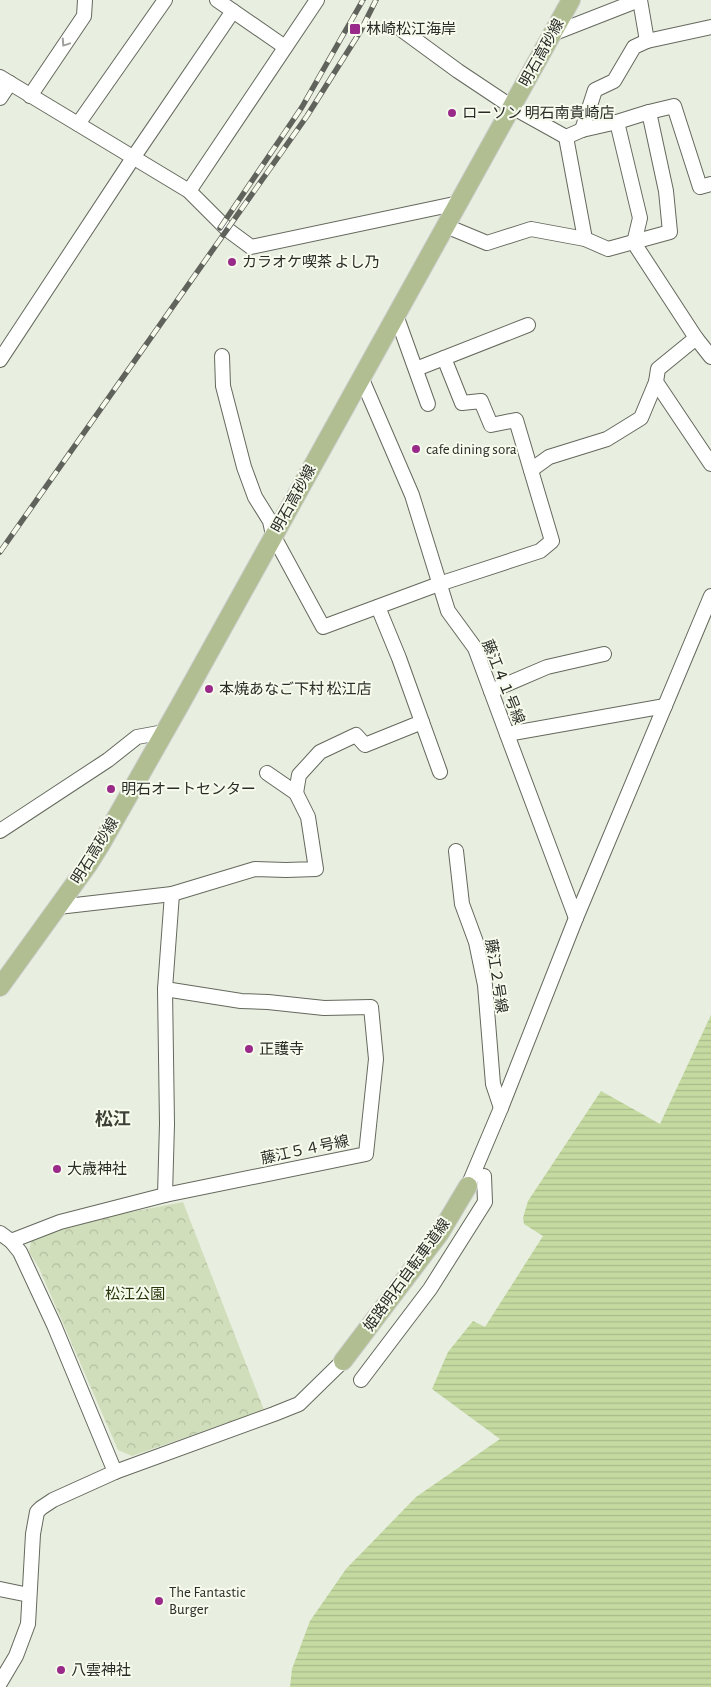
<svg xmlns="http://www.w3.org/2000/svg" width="711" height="1687" viewBox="0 0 711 1687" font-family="'Alegreya Sans','Noto Sans JP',sans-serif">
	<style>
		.park { fill: url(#park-crowns) }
		.water { fill: url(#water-rules) }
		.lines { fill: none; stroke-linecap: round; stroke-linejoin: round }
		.minor-casing { stroke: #64695d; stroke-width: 16 }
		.major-casing { stroke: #cccccb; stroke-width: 20 }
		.minor { stroke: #fff; stroke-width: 14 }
		.major { stroke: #b0be92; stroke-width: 18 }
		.rail-casing { stroke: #60635c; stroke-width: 5.5 }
		.rail { stroke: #f6fbed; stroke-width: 4; stroke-dasharray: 11; stroke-linecap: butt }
		.oneway { stroke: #9fa09e }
		.poi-dot { fill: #992a89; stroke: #f6fbed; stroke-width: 2 }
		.labels { text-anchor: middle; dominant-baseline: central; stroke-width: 4; stroke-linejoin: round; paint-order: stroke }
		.poi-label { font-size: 15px; fill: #2a2c27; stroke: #f6fbed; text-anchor: start }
		.street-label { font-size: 15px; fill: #2a2c27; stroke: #f6fbed }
		.park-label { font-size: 15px; fill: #29360c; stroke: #f6fbed }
		.quarter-label { font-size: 18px; font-weight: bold; fill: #3c4036; stroke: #f6fbed }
	</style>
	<defs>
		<pattern id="park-crowns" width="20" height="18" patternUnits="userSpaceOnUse" patternTransform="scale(1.25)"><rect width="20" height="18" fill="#d1debb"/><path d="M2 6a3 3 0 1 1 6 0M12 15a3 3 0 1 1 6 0" fill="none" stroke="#b4bfa1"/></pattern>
		<pattern id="water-rules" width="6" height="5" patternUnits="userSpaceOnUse" patternTransform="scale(1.25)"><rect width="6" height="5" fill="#c5daa1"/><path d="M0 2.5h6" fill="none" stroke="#a9bb8b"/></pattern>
	</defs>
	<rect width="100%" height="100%" fill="#e8eee0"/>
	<!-- park -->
	<path class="park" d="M183,1202L264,1410L132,1456L118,1450L39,1268L29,1252L31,1241L80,1222Z"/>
	<!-- water -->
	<path class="water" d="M711,1015V1687H290L292,1669L310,1621L346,1569L416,1497L500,1439L432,1389L448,1352L473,1321L485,1327L543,1236L524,1224L523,1218L528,1201L601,1091L660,1124Z"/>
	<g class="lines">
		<defs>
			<g id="minor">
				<path d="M217,0L285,47"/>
				<path d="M640,0L647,41L711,27"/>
				<path d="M402,30L458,71L512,107L566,137L582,130L617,122L649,112L666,191L670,232L608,249L585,239L531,229L487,243L446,226"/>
				<path d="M552,34L639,0"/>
				<path d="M0,77L189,191L228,230L251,247L459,203"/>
				<path d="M30,96L84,16L85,0"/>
				<path d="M0,98L10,83"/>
				<path d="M649,112L674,106L700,187L711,184"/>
				<path d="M617,122L640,218L634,243L696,338L711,357"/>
				<path d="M78,124L165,0"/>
				<path d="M582,130L595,90L614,81L634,47L647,41"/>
				<path d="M566,137L585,239"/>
				<path d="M189,191L317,0"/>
				<path d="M396,315L428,404"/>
				<path d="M696,338L658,369L656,382L711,464"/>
				<path d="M222,356L223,386L244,467L255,497L270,521L273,535L323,627L439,584L540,551L552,541L516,420L491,425L481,401L462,403L444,358"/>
				<path d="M0,360L133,158L233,11"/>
				<path d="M416,369L528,325"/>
				<path d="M361,377L412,495L448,611L475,648L511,745L576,918"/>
				<path d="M531,470L549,457L607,439L641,418L656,382"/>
				<path d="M378,607L399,658L440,772"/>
				<path d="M491,691L547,667L604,654"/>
				<path d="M507,734L665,706"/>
				<path d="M296,793L299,775L320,752L356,735L365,745L422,722"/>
				<path d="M0,831L108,760L137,737L164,732"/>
				<path d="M456,851L462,904L476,942L485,985L493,1084L501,1108"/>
				<path d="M58,907L172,894L255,869L286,870L316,869L308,817L296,793L267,773"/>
				<path d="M468,1186L501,1108L576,918L711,596"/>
				<path d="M165,1195L167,1124L165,989L172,894"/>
				<path d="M0,1233L11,1241L20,1252L54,1325L115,1472"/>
				<path d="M11,1241L60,1222L165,1195L366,1154L376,1059L371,1007L324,1008L268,1002L241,1001L165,989"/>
				<path d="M361,1380L430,1289L485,1202L484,1176"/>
				<path d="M0,1589L29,1595"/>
				<path d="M0,1683L16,1656L28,1624L33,1534L37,1512L41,1508L53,1500L115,1472L274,1414L299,1404L343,1361"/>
			</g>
			<g id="major">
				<path d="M0,987L88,865L100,846L180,705L571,0"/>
				<path d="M343,1361L440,1233L468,1186"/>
			</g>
		</defs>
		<!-- minor casing -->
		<use href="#minor" class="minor-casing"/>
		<!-- major casing -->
		<use href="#major" class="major-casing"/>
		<!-- minor -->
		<use href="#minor" class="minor"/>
		<!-- major -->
		<use href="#major" class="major"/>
		<defs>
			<g id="rail">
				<path d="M220,228L302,107L363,0"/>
				<path d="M0,552L307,116L360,32L376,0"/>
			</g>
		</defs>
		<!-- rail casing -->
		<use href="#rail" class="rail-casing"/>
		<!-- rail -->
		<use href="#rail" class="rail"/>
	</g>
	<!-- one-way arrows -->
	<defs><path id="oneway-chevron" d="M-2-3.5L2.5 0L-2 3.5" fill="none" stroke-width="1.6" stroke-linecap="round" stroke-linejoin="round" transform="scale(1.25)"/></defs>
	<use class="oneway" href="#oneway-chevron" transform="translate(65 43) rotate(124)"/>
	<!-- markers -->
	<g class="poi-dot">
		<rect x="349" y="23" width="12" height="12" rx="2.5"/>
		<circle cx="452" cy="113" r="5"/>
		<circle cx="232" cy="262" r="5"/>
		<circle cx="416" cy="449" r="5"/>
		<circle cx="209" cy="689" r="5"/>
		<circle cx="111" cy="789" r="5"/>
		<circle cx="249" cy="1049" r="5"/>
		<circle cx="57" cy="1169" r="5"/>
		<circle cx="159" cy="1601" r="5"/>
		<circle cx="61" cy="1670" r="5"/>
	</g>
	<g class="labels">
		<!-- poi labels -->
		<g class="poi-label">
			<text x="366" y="29">林崎松江海岸</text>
			<text x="462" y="113">ローソン 明石南貴崎店</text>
			<text x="242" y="262">カラオケ喫茶 よし乃</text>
			<text x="426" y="449">cafe dining sora</text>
			<text x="219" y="689">本焼あなご下村 松江店</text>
			<text x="121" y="789">明石オートセンター</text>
			<text x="259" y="1049">正護寺</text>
			<text x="67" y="1169">大歳神社</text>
			<text x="169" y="1592">The Fantastic<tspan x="169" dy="17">Burger</tspan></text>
			<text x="71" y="1670">八雲神社</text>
		</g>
		<!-- street labels -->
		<g class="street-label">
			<text transform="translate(542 53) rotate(-61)">明石高砂線</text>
			<text transform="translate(294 499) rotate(-61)">明石高砂線</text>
			<text transform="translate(503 682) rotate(68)">藤江４１号線</text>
			<text transform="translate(95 851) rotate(-58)">明石高砂線</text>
			<text transform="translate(496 976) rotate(81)">藤江２号線</text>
			<text transform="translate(305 1150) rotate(-12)">藤江５４号線</text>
			<text transform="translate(407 1275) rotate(-54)">姫路明石自転車道線</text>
		</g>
		<!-- park labels -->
		<g class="park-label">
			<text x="135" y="1294">松江公園</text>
		</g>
		<!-- quarter labels -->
		<g class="quarter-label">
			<text x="113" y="1120">松江</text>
		</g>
	</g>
</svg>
